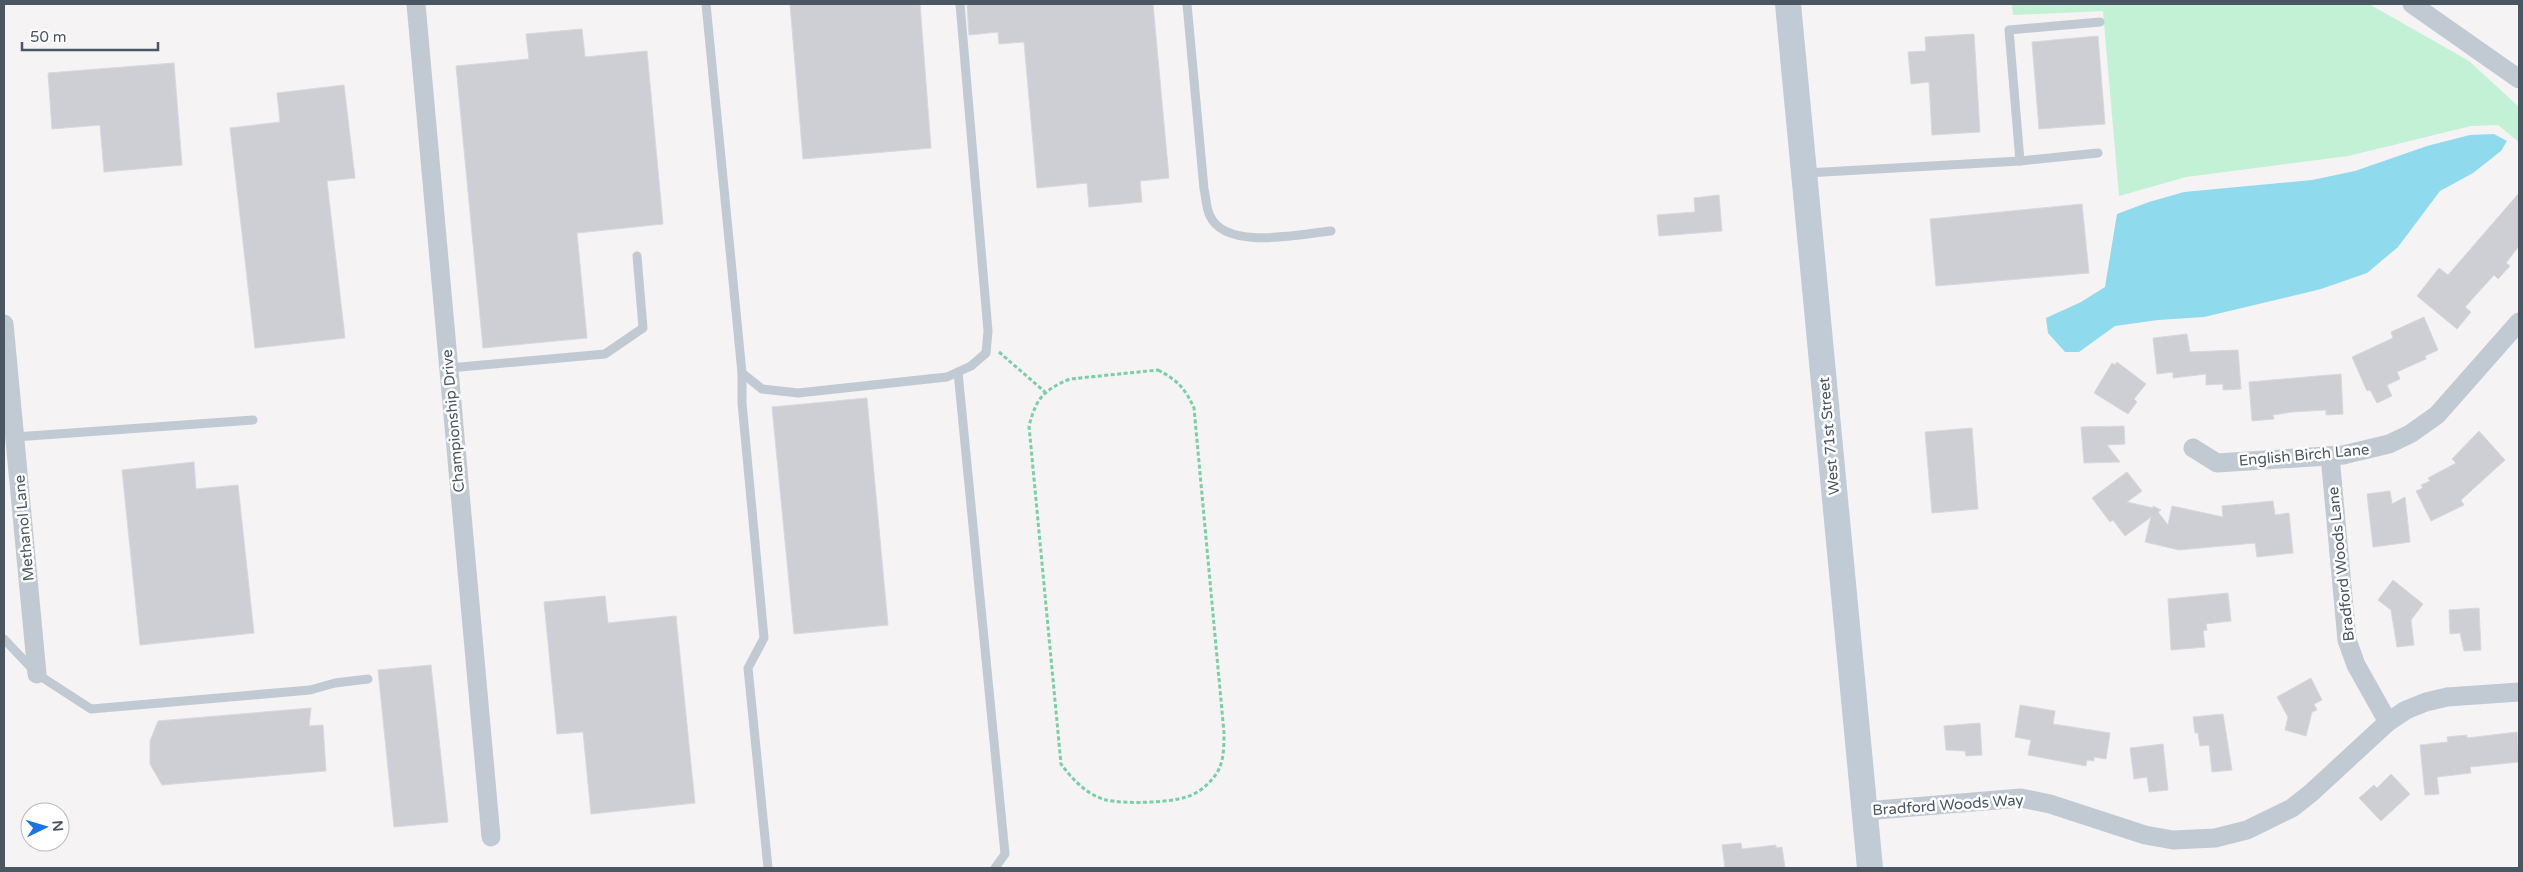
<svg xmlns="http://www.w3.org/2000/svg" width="2523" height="872" viewBox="0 0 2523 872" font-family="'Varela Round',sans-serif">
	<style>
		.green { fill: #c3f1d5 }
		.water { fill: #90daee }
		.building { fill: #cdcfd5; stroke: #d7d9de }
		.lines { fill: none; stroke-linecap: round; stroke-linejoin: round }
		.path { stroke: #7ad0a6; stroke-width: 3; stroke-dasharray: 4 2.5; stroke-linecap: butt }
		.service { stroke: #c1cad2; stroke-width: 9 }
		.minor { stroke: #c1cad2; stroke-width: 19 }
		.secondary { stroke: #c1cbd6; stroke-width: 26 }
		.labels { text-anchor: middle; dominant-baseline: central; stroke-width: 5; stroke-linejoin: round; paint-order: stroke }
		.street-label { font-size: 15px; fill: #4a5661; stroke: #fff }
	</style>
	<rect width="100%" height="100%" fill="#f5f3f3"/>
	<!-- green -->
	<path class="green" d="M2012,4H2369L2469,61L2519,107V142L2498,125L2471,126L2348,156L2186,177L2119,196L2103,11L2013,15Z"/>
	<!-- water -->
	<path class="water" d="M2494,134L2507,141L2501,151L2473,173L2440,191L2398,247L2367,273L2321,289L2204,317L2158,320L2115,326L2079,352H2065L2048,333L2046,318L2081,302L2105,287L2117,214L2149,202L2184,192L2312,180L2355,171L2427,146L2470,135Z"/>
	<!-- building -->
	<g class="building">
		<path d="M790,4H920L931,148L803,159Z"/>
		<path d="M967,4H1153L1169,178L1140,181L1142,202L1089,207L1087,183L1037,188L1024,42L999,44L998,32L969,35Z"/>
		<path d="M582,29L585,57L647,51L663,224L577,233L587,338L483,348L456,66L529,59L526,34Z"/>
		<path d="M1974,34L1980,132L1932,135L1929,82L1911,84L1908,52L1926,51L1925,37Z"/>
		<path d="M2098,36L2105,124L2039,129L2032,42Z"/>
		<path d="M174,63L182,165L104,172L100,125L52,129L48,73Z"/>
		<path d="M344,85L355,178L327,181L345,338L255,348L230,128L280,122L277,93Z"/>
		<path d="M2519,193V246L2506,263L2510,266L2498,279L2494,275L2465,307L2471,312L2457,329L2417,296L2439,268L2448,275Z"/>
		<path d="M1719,195L1722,231L1659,236L1657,215L1695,212L1694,198Z"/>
		<path d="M2082,204L2089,273L1936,286L1930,219Z"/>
		<path d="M2424,317L2438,350L2425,356L2426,359L2397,372L2400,379L2387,385L2392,396L2377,403L2370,390L2367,391L2352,357L2393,338L2391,332Z"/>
		<path d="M2187,334L2190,352L2238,350L2241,389L2223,390V384L2206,385V374L2173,378V372L2157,374L2153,338Z"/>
		<path d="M2117,362L2146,384L2134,399L2137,402L2128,414L2094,393L2112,363L2115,365Z"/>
		<path d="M2341,374L2343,414L2326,415V410L2292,412L2273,415L2274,419L2252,421L2249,382Z"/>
		<path d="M867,398L888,625L794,634L772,407Z"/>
		<path d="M2124,426L2125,444L2107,445L2120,462L2084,463L2081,427Z"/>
		<path d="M1972,428L1978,509L1932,513L1925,432Z"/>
		<path d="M2479,431L2505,460L2461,500L2464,505L2431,521L2416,491L2423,488L2421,485L2430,481L2428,478L2456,463L2452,459Z"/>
		<path d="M194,462L196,489L238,485L254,633L140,645L122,470Z"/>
		<path d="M2127,472L2142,491L2127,502L2153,508V506L2161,510L2158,512L2168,525L2172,506L2223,517L2222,506L2273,501L2275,515L2289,513L2293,553L2257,557L2255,543L2179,550L2145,542L2151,517L2125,536L2113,520L2110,522L2092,498Z"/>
		<path d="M2390,491L2392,504L2405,497L2410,542L2373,547L2367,494Z"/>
		<path d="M2393,580L2423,604L2411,620L2414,645L2397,647L2391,610L2378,600Z"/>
		<path d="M2228,593L2231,621L2206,624L2207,630L2203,631L2205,647L2171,650L2168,599Z"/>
		<path d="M605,596L608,623L676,616L695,803L591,814L583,732L557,734L544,602Z"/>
		<path d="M2479,608L2481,650L2464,651L2460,633L2450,634L2449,610Z"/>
		<path d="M431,665L448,822L394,827L378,670Z"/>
		<path d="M2311,678L2322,700L2314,704L2317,710L2312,712L2306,736L2285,730L2288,717L2277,697Z"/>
		<path d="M2020,705L2055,711L2053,724L2110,733L2106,759L2094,757V761L2087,760L2086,766L2028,755L2031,740L2015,737Z"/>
		<path d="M311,708L309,726L323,725L326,771L162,785L150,764V741L158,721Z"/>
		<path d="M2223,714L2232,770L2212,772L2209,745L2200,746L2198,733H2195L2193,717Z"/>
		<path d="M1980,723L1982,755L1966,756L1965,751L1946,750L1944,726Z"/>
		<path d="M2517,732L2519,762L2470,767L2471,773L2437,777L2439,794L2425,795L2420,745L2448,742L2447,737L2467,735V738Z"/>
		<path d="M2163,744L2168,790L2149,792L2147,777L2134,779L2130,748Z"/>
		<path d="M2391,774L2410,794L2381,821L2359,798L2374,785L2377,788Z"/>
		<path d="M1741,843L1742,849L1776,845V848L1782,847L1785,868H1725L1722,845Z"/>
	</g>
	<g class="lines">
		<!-- path -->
		<g class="path">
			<path d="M999,352L1045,392"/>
			<path d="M1158,370C1177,380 1185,388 1194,408L1224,733C1224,748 1224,765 1214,777C1207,786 1197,794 1186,797C1169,803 1123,804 1106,800C1087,795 1072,779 1061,764L1029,426C1036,399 1043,390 1070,379Z"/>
		</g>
		<!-- service -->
		<g class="service">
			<path d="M706,4L742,373L762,389L798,393L947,377L971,366L986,353L988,331L960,4"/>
			<path d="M1187,4L1204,189C1206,197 1206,208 1210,216C1226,251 1301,234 1331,231"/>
			<path d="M2020,161L2009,30L2100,22"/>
			<path d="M1806,173L2020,161L2098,153"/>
			<path d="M449,368L605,354L643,328L637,256"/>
			<path d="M958,372L1005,854L995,868"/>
			<path d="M742,373V403L764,638L748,668L768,868"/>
			<path d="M15,437L253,420"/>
			<path d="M4,639L37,674L91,709L310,690L335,683L368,679"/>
		</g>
		<!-- minor -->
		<g class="minor">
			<path d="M416,4L491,837"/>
			<path d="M2412,4L2519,79"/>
			<path d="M4,324L37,674"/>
			<path d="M2193,448L2217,463L2343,455L2389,444L2410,434L2437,415L2519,322"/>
			<path d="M2330,456L2347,640L2356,665L2388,722"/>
			<path d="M1865,811L2021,798L2050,804L2145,835L2173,840L2215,838L2247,830L2292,808L2311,793L2388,722L2406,710L2426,702L2447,697L2519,692"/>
		</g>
		<!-- secondary -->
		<path class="secondary" d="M1788,4L1870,868"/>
	</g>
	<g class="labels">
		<!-- street labels -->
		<g class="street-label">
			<text transform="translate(453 421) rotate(-95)">Championship Drive</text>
			<text transform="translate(1829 436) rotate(-95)">West 71st Street</text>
			<text transform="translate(2304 455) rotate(-5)">English Birch Lane</text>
			<text transform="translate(24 528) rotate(-95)">Methanol Lane</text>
			<text transform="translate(2341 564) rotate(-96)">Bradford Woods Lane</text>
			<text transform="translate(1948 805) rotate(-4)">Bradford Woods Way</text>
		</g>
	</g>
	<!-- border -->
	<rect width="2523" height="872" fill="none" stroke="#4a5661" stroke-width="10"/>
	<!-- north arrow -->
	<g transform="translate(45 827) rotate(85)"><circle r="24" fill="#ffffff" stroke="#b7bbc0"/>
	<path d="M0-4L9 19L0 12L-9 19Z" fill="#1a73e8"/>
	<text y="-8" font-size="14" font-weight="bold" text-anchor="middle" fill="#4a5661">N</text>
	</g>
	<!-- scale -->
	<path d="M22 42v8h136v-8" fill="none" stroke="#4a5661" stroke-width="2.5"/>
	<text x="30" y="42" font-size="15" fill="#4a5661" stroke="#ffffff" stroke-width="4" paint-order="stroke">50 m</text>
</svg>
